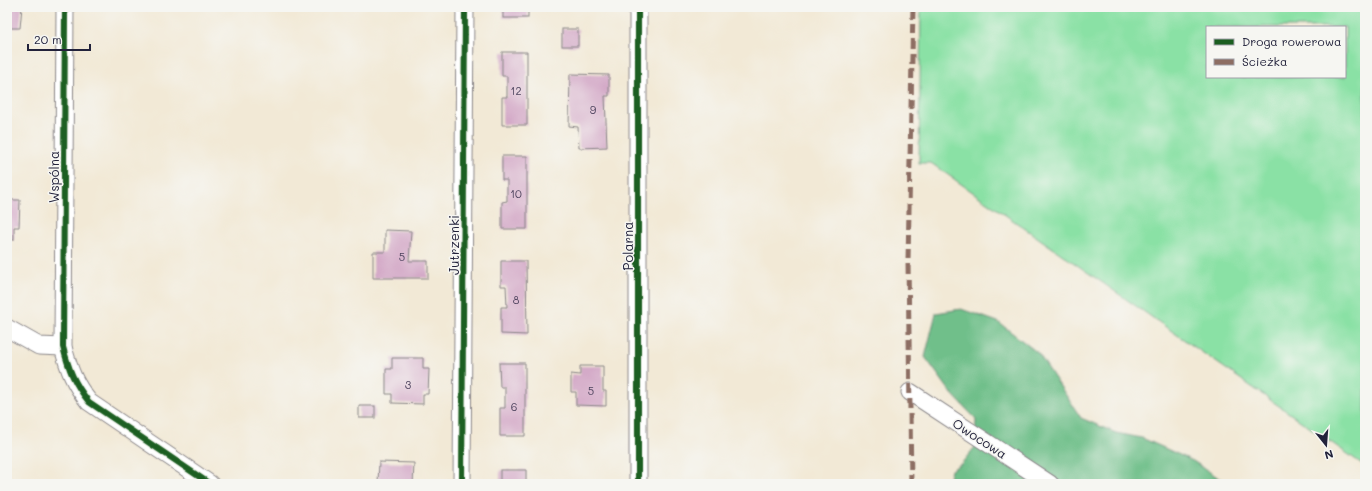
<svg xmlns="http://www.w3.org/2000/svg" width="1372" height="491" viewBox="0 0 1372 491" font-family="Mali,sans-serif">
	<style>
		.green { fill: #8ae1a5; stroke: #568270; fill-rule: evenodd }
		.forest { fill: #6fbf8a; stroke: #487062 }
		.building { fill: #d4aac8 }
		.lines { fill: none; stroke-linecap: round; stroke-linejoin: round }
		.minor-casing { stroke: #8a8688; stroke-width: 19 }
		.minor { stroke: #fff; stroke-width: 17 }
		.quiet { stroke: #8d6e63; stroke-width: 5; stroke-dasharray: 10 5; stroke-linecap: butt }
		.cycleway-casing { stroke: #f6f6f2; stroke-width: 8 }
		.cycleway { stroke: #1b5e20; stroke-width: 6 }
		.labels { text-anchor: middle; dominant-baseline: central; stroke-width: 3; stroke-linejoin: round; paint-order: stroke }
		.number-label { font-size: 11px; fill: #4e445e }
		.street-label { font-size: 13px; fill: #22223b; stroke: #f6f6f2 }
	</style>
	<rect width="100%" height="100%" fill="#f6f6f2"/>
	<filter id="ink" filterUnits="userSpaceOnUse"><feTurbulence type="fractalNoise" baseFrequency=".025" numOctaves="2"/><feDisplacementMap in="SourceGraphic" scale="8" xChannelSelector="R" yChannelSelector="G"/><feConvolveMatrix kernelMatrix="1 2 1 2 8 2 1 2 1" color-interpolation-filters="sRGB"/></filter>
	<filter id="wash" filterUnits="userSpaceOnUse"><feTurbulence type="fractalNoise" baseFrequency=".012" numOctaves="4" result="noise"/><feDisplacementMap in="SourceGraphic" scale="16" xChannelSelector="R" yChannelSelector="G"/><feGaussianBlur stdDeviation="0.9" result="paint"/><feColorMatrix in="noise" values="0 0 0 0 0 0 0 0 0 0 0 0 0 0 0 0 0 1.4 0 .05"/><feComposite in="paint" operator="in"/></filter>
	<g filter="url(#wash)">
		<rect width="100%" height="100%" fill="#f2e9d6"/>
		<!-- green -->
		<path class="green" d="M921,7H1365V466L931,163H919ZM1207,27H1345V77H1207Z"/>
		<!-- forest -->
		<path class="forest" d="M961,309L998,322L1038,353L1081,418L1116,433L1142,438L1193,461L1228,484H947L951,470L961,464L975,447L976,419L952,394L925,357L936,313Z"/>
		<g id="blocks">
			<!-- building -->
			<g class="building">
				<path d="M7,7H22L20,28H7Z"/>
				<rect x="503" y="7" width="25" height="11"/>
				<rect x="562" y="29" width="16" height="17"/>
				<path d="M502,52H527V125H502V97H507V76H502Z"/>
				<path d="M570,74L609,75V96H605L607,147L579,148L578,127L569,126Z"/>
				<path d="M502,156H527V229H502V202L507,201V180H502Z"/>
				<path d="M7,200H20L19,227H14V240H7Z"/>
				<path d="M385,230L411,231L409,261H428V278H373V252H385Z"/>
				<path d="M501,261H526L527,335L501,334V307H507L506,286H501Z"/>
				<path d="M392,358H423V369H429L428,394H423V404L392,403V394H386V369H392Z"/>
				<path d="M499,363H525V436H500V408H505V387H500Z"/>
				<path d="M580,366H603V391H606V406L576,405V392H571V374L580,375Z"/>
				<rect x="359" y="406" width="16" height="12"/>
				<path d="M379,462L414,463L413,484H378Z"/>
				<rect x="500" y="470" width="26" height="14"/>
			</g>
		</g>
	</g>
	<g filter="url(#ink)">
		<use href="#blocks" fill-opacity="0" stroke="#8a8688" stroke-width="1"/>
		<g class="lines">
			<defs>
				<g id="minor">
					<path d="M65,7L63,347C69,370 74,383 89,402L210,484"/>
					<path d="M638,7V484"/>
					<path d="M7,328L39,346L63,347"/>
					<path d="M910,392L1050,484"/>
					<path d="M462,484L465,7"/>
				</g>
			</defs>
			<!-- minor casing -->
			<use href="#minor" class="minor-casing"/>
			<!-- minor -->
			<use href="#minor" class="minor"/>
			<!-- quiet -->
			<path class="quiet" d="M911,484L908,261L913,7"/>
			<defs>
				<g id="cycleway">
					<path d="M65,7L63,347C69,370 74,383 89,402L210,484"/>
					<path d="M638,7V484"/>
					<path d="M462,484L465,7"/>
				</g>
			</defs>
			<!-- cycleway casing -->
			<use href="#cycleway" class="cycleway-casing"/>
			<!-- cycleway -->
			<use href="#cycleway" class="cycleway"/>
		</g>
	</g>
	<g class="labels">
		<!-- number labels -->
		<g class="number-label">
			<text x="516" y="90">12</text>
			<text x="593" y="109">9</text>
			<text x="516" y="193">10</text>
			<text x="402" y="256">5</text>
			<text x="516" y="299">8</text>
			<text x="408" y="384">3</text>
			<text x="591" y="390">5</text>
			<text x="514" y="406">6</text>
		</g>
		<!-- street labels -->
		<g class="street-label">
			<text transform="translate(53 177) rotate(-90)">Wspólna</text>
			<text transform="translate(453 245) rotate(-90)">Jutrzenki</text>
			<text transform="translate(627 246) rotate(-90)">Polarna</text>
			<text transform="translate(980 438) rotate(33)">Owocowa</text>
		</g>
	</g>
	<!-- margin -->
	<rect width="1372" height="491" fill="none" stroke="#f6f6f2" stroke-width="24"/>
	<!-- legend -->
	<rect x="1206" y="26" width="140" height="52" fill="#f6f6f2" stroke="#a1a1a9"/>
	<rect x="1214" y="39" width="20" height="6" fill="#1b5e20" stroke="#a1a1a9"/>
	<text x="1242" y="46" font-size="12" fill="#22223b">Droga rowerowa</text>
	<rect x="1214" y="59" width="20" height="6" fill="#8d6e63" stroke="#a1a1a9"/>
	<text x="1242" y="66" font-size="12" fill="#22223b">Ścieżka</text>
	<!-- north arrow -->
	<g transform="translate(1326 445) rotate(163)" stroke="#f6f6f2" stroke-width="3" paint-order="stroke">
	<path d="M0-3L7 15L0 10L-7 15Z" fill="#22223b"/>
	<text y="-6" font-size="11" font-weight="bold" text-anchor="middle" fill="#22223b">N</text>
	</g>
	<!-- scale -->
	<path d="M28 44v6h62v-6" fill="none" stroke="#22223b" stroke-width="2"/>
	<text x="34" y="44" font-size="12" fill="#22223b" stroke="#f6f6f2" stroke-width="3" paint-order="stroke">20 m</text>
</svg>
